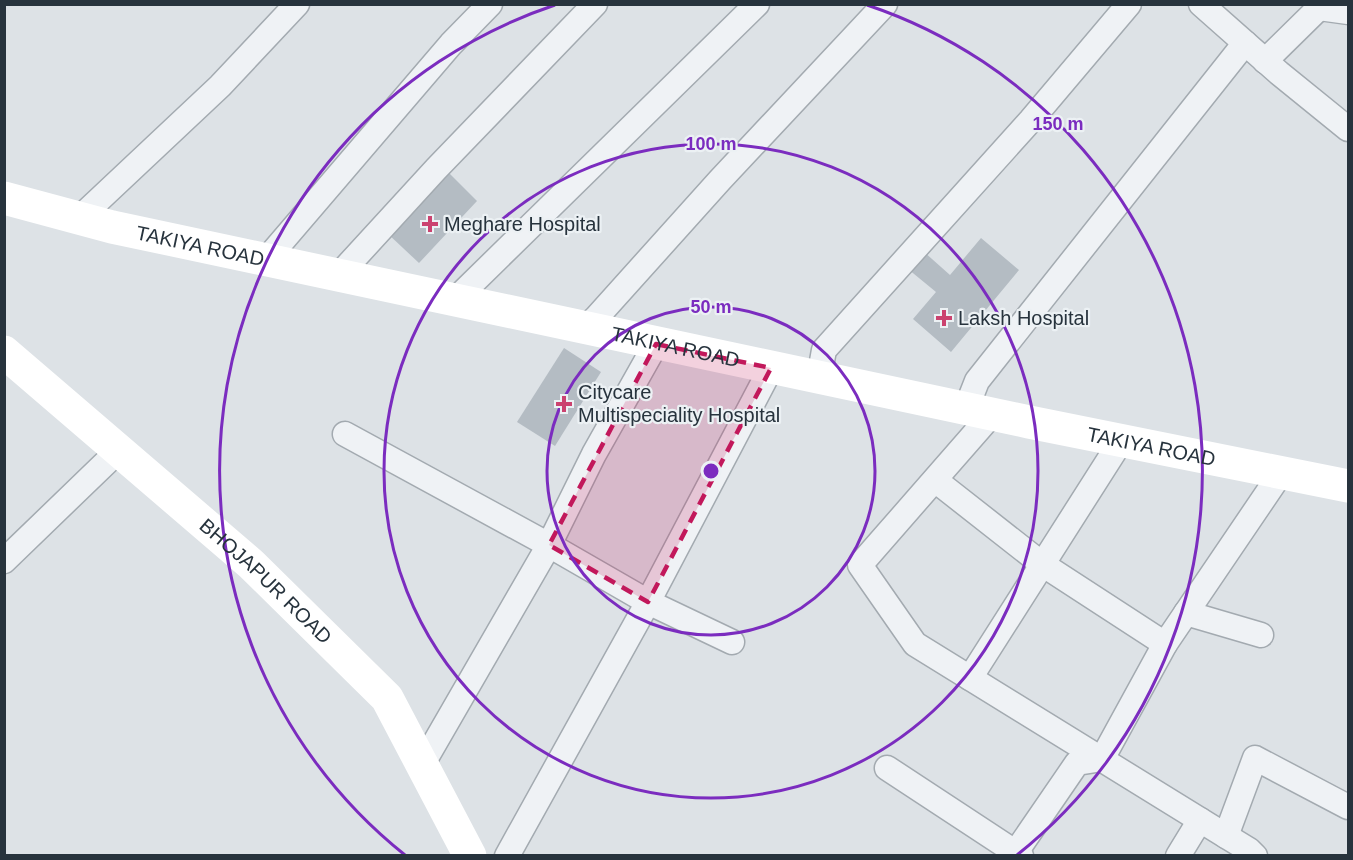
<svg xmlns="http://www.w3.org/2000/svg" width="1353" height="860" viewBox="0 0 1353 860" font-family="Helvetica,sans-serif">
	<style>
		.building { fill: #b4bcc3 }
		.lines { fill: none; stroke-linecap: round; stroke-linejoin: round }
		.street-casing { stroke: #a3aab0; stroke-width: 27 }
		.street { stroke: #eff2f5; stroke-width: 24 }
		.secondary { stroke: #fff; stroke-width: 33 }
		.marked { fill: #c2185b; fill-opacity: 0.2; stroke: #c2185b; stroke-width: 4.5; stroke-dasharray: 12 8; stroke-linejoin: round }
		.ring { fill: none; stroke: #7b2cbf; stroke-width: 3 }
		.poi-dot { fill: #cb426f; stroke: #ecf1f4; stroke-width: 2 }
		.labels { text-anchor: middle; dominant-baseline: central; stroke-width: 4.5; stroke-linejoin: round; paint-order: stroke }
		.poi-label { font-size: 20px; fill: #27333d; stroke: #ecf1f4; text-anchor: start }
		.street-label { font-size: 20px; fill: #27333d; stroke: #ecf1f4 }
		.centre { fill: #7b2cbf; stroke: #ecf1f4; stroke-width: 3 }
		.ring-label { font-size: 18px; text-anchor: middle; font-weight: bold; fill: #7b2cbf; stroke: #ecf1f4; stroke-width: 4.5; stroke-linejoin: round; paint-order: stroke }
	</style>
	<rect width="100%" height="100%" fill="#dde2e6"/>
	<!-- building -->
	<g class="building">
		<path d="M448,172L477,201L419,263L387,233Z"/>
		<path d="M981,238L1019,270L951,352L913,319L936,292L908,269L923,251L950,275Z"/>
		<path d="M564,348L601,372L555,446L517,422Z"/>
	</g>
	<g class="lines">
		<defs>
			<g id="street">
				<path d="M1201,4L1279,73L1348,129"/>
				<path d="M1319,8L1348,12"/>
				<path d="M1265,61L1323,4"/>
				<path d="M81,219L87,211L220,86L297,4"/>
				<path d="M266,260L451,44L490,4"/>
				<path d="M338,276L436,169L595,4"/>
				<path d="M454,301L757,4"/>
				<path d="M585,328L596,318L720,180L885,4"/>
				<path d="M819,378L824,350L1031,120L1129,4"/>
				<path d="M966,409L977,381L1245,43"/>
				<path d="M992,414L860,565L915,644L1226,836L1249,850L1255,856"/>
				<path d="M345,434L549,545L648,602L732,642"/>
				<path d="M935,480L1042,564L1165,644L1281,473"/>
				<path d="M4,561L119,450"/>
				<path d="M1186,613L1261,635"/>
				<path d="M970,678L1121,441"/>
				<path d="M422,765L549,545L594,454L656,344"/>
				<path d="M887,768L1021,856"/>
				<path d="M1226,836L1255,758L1348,807"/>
				<path d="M1016,852L1077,763L1102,759L1165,644"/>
				<path d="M507,856L648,602L771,368"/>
				<path d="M1178,856L1200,820"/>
			</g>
		</defs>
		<!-- street casing -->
		<use href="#street" class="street-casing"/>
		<!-- street -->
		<use href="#street" class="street"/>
		<!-- secondary -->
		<g class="secondary">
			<path id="s1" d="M4,198L112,227L1029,422L1348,486"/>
			<path id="s2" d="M4,352L251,564L387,698L470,856"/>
		</g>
	</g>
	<!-- marked area -->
	<path class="marked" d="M656,344L771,368L648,602L549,545Z"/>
	<!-- distance rings -->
	<g class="ring">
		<circle cx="711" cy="471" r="164"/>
		<circle cx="711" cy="471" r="327"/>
		<path d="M405 855A491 491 0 0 1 555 5M867 5A491 491 0 0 1 1017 855"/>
	</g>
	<!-- markers -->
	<g class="poi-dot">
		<path d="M427 215h6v6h6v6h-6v6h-6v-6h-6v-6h6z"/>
		<path d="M941 309h6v6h6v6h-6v6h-6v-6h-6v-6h6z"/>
		<path d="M561 395h6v6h6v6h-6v6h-6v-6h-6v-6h6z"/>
	</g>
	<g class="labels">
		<!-- poi labels -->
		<g class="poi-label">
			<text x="444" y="224">Meghare Hospital</text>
			<text x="958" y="318">Laksh Hospital</text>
			<text x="578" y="392">Citycare<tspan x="578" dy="23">Multispeciality Hospital</tspan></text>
		</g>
		<!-- street labels -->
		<g class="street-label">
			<text stroke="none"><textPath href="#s1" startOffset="202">TAKIYA ROAD</textPath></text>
			<text stroke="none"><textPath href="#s1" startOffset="688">TAKIYA ROAD</textPath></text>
			<text stroke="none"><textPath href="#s1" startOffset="1174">TAKIYA ROAD</textPath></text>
			<text stroke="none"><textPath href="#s2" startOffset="348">BHOJAPUR ROAD</textPath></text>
		</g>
	</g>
	<circle cx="711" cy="471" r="9" class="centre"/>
	<g class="ring-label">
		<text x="1058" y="130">150 m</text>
		<text x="711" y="150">100 m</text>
		<text x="711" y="313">50 m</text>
	</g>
	<!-- border -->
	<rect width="1353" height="860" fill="none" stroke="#27333d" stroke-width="12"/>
</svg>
